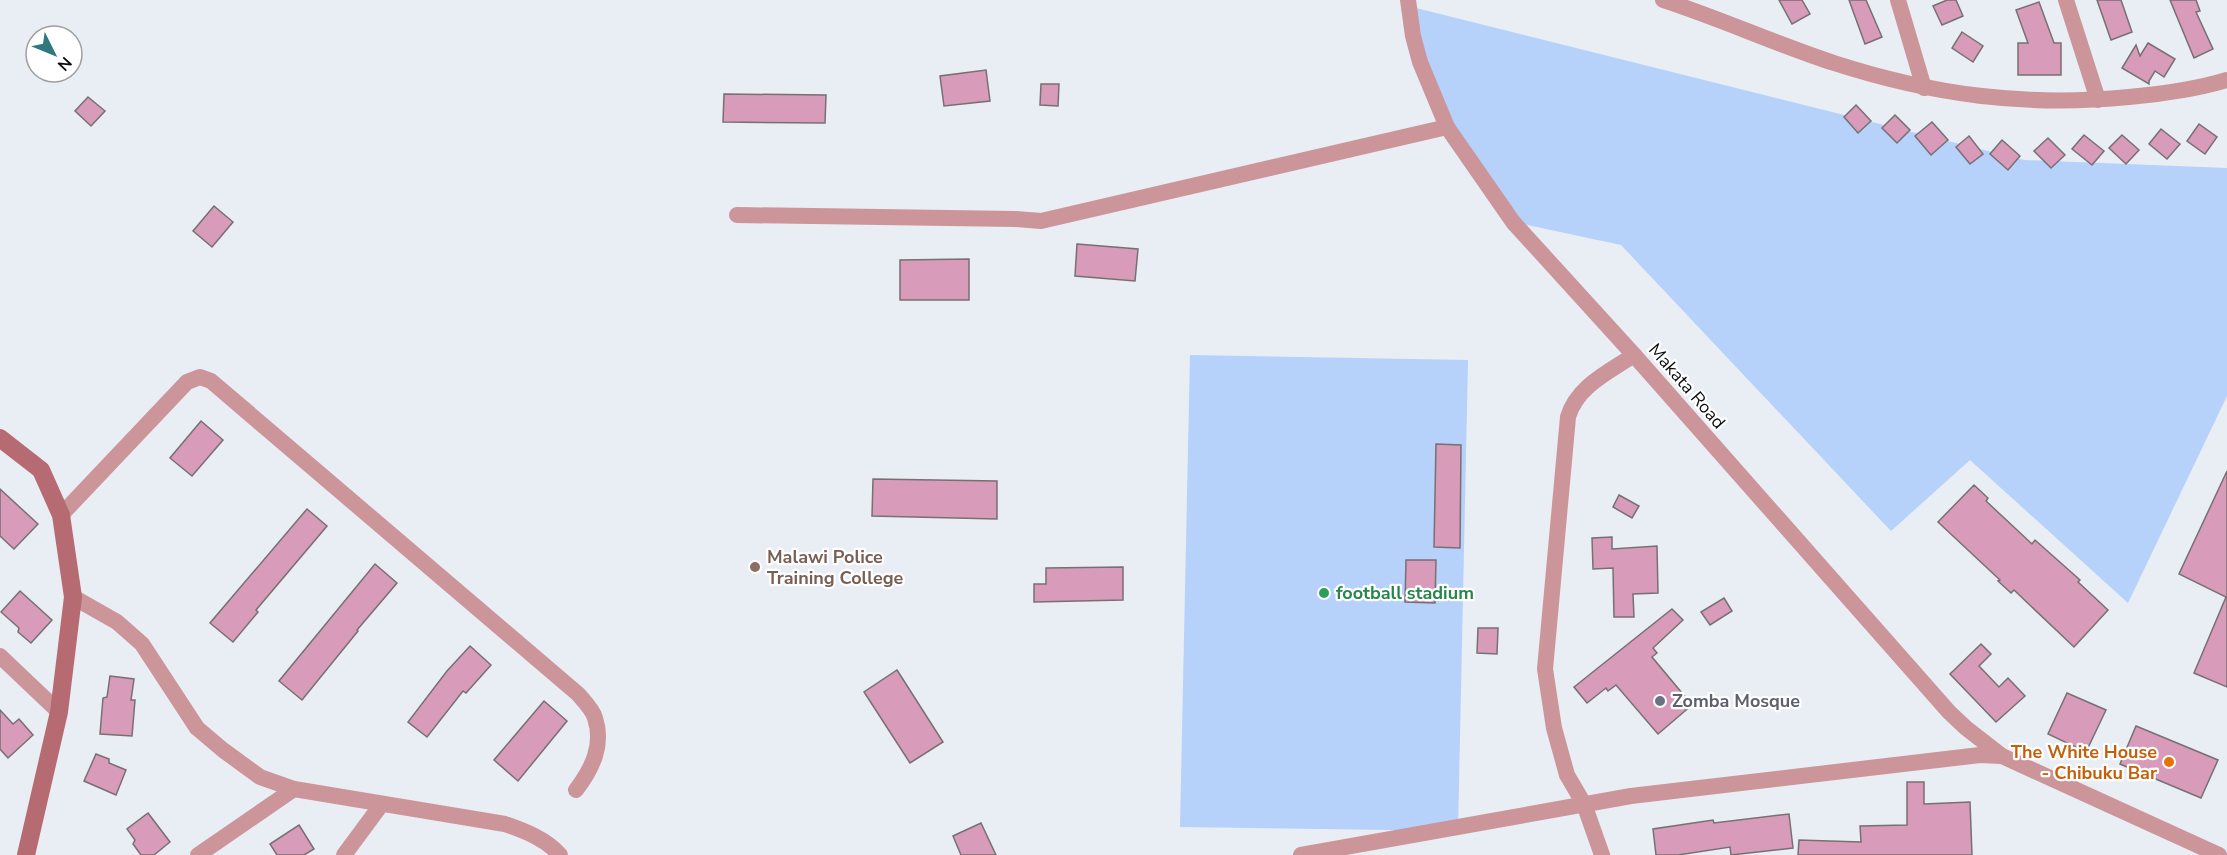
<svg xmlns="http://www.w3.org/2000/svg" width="2227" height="855" viewBox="0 0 2227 855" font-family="'Nunito Sans',sans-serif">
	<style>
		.green { fill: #b6d1fa }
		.building { fill: #d99bba; stroke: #777073; stroke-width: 1.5 }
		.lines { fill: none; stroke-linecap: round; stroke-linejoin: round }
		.street { stroke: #cb959a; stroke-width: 16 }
		.secondary { stroke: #b66a72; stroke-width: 18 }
		.education-dot { fill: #8d6e63; stroke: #fff; stroke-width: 2 }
		.leisure-dot { fill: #2e9e5b; stroke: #fff; stroke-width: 2 }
		.worship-dot { fill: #6b7280; stroke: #fff; stroke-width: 2 }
		.food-dot { fill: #e8710a; stroke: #fff; stroke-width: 2 }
		.labels { text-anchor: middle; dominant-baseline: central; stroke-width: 4.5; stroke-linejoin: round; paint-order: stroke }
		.street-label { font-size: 18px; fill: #0c0d0f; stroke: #fff }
		.education-label { font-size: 18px; font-weight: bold; fill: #785e54; stroke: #fff; text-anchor: start }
		.leisure-label { font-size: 18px; font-weight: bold; fill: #27864d; stroke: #fff; text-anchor: start }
		.worship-label { font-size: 18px; font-weight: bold; fill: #5b616d; stroke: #fff; text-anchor: start }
		.food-label { font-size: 18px; font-weight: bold; fill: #c56008; stroke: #fff; text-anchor: end }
	</style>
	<rect width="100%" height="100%" fill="#e9edf4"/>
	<!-- green -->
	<g class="green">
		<path d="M1408,6L2024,160L2227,168V396L2128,603L1970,460L1891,531L1621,245L1513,222L1447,127Z"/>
		<path d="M1190,355L1468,360L1458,831L1180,827Z"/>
	</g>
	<!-- building -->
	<g class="building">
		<path d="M1779,0H1802L1810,14L1792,24Z"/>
		<path d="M1849,0H1866L1882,37L1865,44Z"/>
		<path d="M1947,0H1956L1963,16L1942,25L1933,6Z"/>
		<path d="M2097,0H2121L2132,32L2111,40Z"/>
		<path d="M2170,0H2196L2200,11L2196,12L2213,49L2194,58Z"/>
		<path d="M2039,2L2054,43H2061V75H2018V43H2028L2016,10Z"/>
		<path d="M1962,32L1983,46L1973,62L1952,48Z"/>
		<path d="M2148,43L2175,59L2164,77L2155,71L2149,81V84L2122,68L2136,45L2140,56Z"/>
		<path d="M986,70L990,101L944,106L940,76Z"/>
		<path d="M1041,84H1059L1058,106L1040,105Z"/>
		<path d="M724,94L826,95L825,123L723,122Z"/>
		<path d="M88,97L105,111L91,126L75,111Z"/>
		<path d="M1856,105L1871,121L1858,133L1844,117Z"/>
		<path d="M1895,115L1910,130L1897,143L1882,128Z"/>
		<path d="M1932,122L1948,140L1931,155L1915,136Z"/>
		<path d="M2199,124L2217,137L2205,154L2187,141Z"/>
		<path d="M2161,129L2180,144L2167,159L2149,144Z"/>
		<path d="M2084,135L2104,151L2092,165L2072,149Z"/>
		<path d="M2122,135L2139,150L2126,164L2109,148Z"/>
		<path d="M1969,136L1983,154L1970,164L1956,147Z"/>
		<path d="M2048,138L2065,155L2051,168L2034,151Z"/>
		<path d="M2002,140L2020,156L2008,170L1990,154Z"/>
		<path d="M214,206L233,222L212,247L193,231Z"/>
		<path d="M1077,244L1138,249L1135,281L1075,276Z"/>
		<path d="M969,259V300H900V260Z"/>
		<path d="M201,421L223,440L192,476L170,458Z"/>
		<path d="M1436,444L1461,445L1460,548L1434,547Z"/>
		<path d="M2227,471V687L2194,673L2226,597L2179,574Z"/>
		<path d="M873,479L997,481V519L872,516Z"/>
		<path d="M1974,485L1988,498L1986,501L2032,544L2035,540L2080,580L2078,582L2108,610L2074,647L2014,590L2011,593L1998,581L2000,580L1938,522Z"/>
		<path d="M0,489L38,524L14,549L0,536Z"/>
		<path d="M1619,495L1639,506L1632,518L1613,507Z"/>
		<path d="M307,509L327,526L256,610L258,612L233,642L210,623Z"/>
		<path d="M1612,537V549L1657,546L1658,593L1633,594L1634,617H1614L1613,568L1593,569L1592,538Z"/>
		<path d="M1406,560H1436L1435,603L1405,602Z"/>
		<path d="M375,564L397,583L357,630L358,631L302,700L279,681Z"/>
		<path d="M1123,567V600L1034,602V584H1046V568Z"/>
		<path d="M20,591L52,620L31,643L18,632L19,628L1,612Z"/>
		<path d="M1724,598L1732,611L1710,625L1701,612Z"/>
		<path d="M1672,609L1683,620L1653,648L1657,653L1652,657L1692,705L1658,734L1616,685L1608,691L1606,688L1587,703L1574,687Z"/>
		<path d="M1478,628H1498L1497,654L1477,653Z"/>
		<path d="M1981,644L1991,654L1979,666L1999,687L2008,678L2025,696L1996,722L1950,674Z"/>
		<path d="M470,646L491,665L466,693L463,691L427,737L408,722L447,671Z"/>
		<path d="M897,670L943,742L910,763L864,692Z"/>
		<path d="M110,676L134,679L131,700H135L132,736L100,734L103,698L107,697Z"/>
		<path d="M2067,693L2106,710L2086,752L2048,734Z"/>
		<path d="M544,701L567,721L518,781L494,760Z"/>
		<path d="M0,710L13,724L19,719L33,735L8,758L0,749Z"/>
		<path d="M2136,726L2218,760L2201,798L2120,764Z"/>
		<path d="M96,754L109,759V763L126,770L116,795L84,781Z"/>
		<path d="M1907,782H1924V804L1970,802L1972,855H1798L1799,840L1861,842L1860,826L1907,825Z"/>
		<path d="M148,813L170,842L154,855H141L133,844L135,840L127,829Z"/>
		<path d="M1789,814L1793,848L1731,855L1730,847L1678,855H1656L1653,829L1713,820L1714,823Z"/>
		<path d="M981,823L996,855H961L953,836Z"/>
		<path d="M299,825L314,849L304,855H277L270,844Z"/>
	</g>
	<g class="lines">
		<!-- street -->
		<g class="street">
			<path d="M1408,0L1413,36L1420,62L1447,127L1513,222L1634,355L1949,712L1966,728L2002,756"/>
			<path d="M1663,0C1721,19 1776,44 1834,63C1933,95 2025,107 2129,97C2163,94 2194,90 2227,80"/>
			<path d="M1898,0L1924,88"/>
			<path d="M2066,0L2098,100"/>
			<path d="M737,215L1015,219L1041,221L1447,127"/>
			<path d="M61,515L187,382L200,377L211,381L578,694C584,701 593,710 595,718C604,745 592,769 576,790"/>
			<path d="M73,597L117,622L142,644L197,728L223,750L260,777L294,789L505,824C525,831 546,839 560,855"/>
			<path d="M0,656L59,712"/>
			<path d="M198,855L294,789"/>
			<path d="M344,855L381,805"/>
			<path d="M1301,855L1631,796L1980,755L2002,756L2219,855"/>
			<path d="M1602,855L1584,804L1567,775L1554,728L1545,669L1568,417C1577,386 1609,372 1634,355"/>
		</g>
		<!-- secondary -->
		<path class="secondary" d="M0,438L41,470L61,515L73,597L59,712L26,855"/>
	</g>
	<!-- markers -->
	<circle class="education-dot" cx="755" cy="567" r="6"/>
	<circle class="leisure-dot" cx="1324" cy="593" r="6"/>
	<circle class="worship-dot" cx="1660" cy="701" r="6"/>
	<circle class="food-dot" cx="2169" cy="762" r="6"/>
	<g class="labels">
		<!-- street labels -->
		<g class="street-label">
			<text transform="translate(1687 386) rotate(49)">Makata Road</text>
		</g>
		<!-- education labels -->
		<g class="education-label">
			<text x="767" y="557">Malawi Police<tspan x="767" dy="21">Training College</tspan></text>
		</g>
		<!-- leisure labels -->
		<g class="leisure-label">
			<text x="1336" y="593">football stadium</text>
		</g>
		<!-- worship labels -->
		<g class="worship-label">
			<text x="1672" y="701">Zomba Mosque</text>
		</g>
		<!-- food labels -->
		<g class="food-label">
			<text x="2157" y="752">The White House<tspan x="2157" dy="21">- Chibuku Bar</tspan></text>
		</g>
	</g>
	<!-- north arrow -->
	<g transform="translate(54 54) rotate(133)"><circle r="28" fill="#ffffff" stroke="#9e9e9f" stroke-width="1.5"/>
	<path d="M0-4.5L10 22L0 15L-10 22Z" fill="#2f787e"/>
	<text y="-9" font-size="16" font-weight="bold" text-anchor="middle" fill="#0c0d0f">N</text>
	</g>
</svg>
